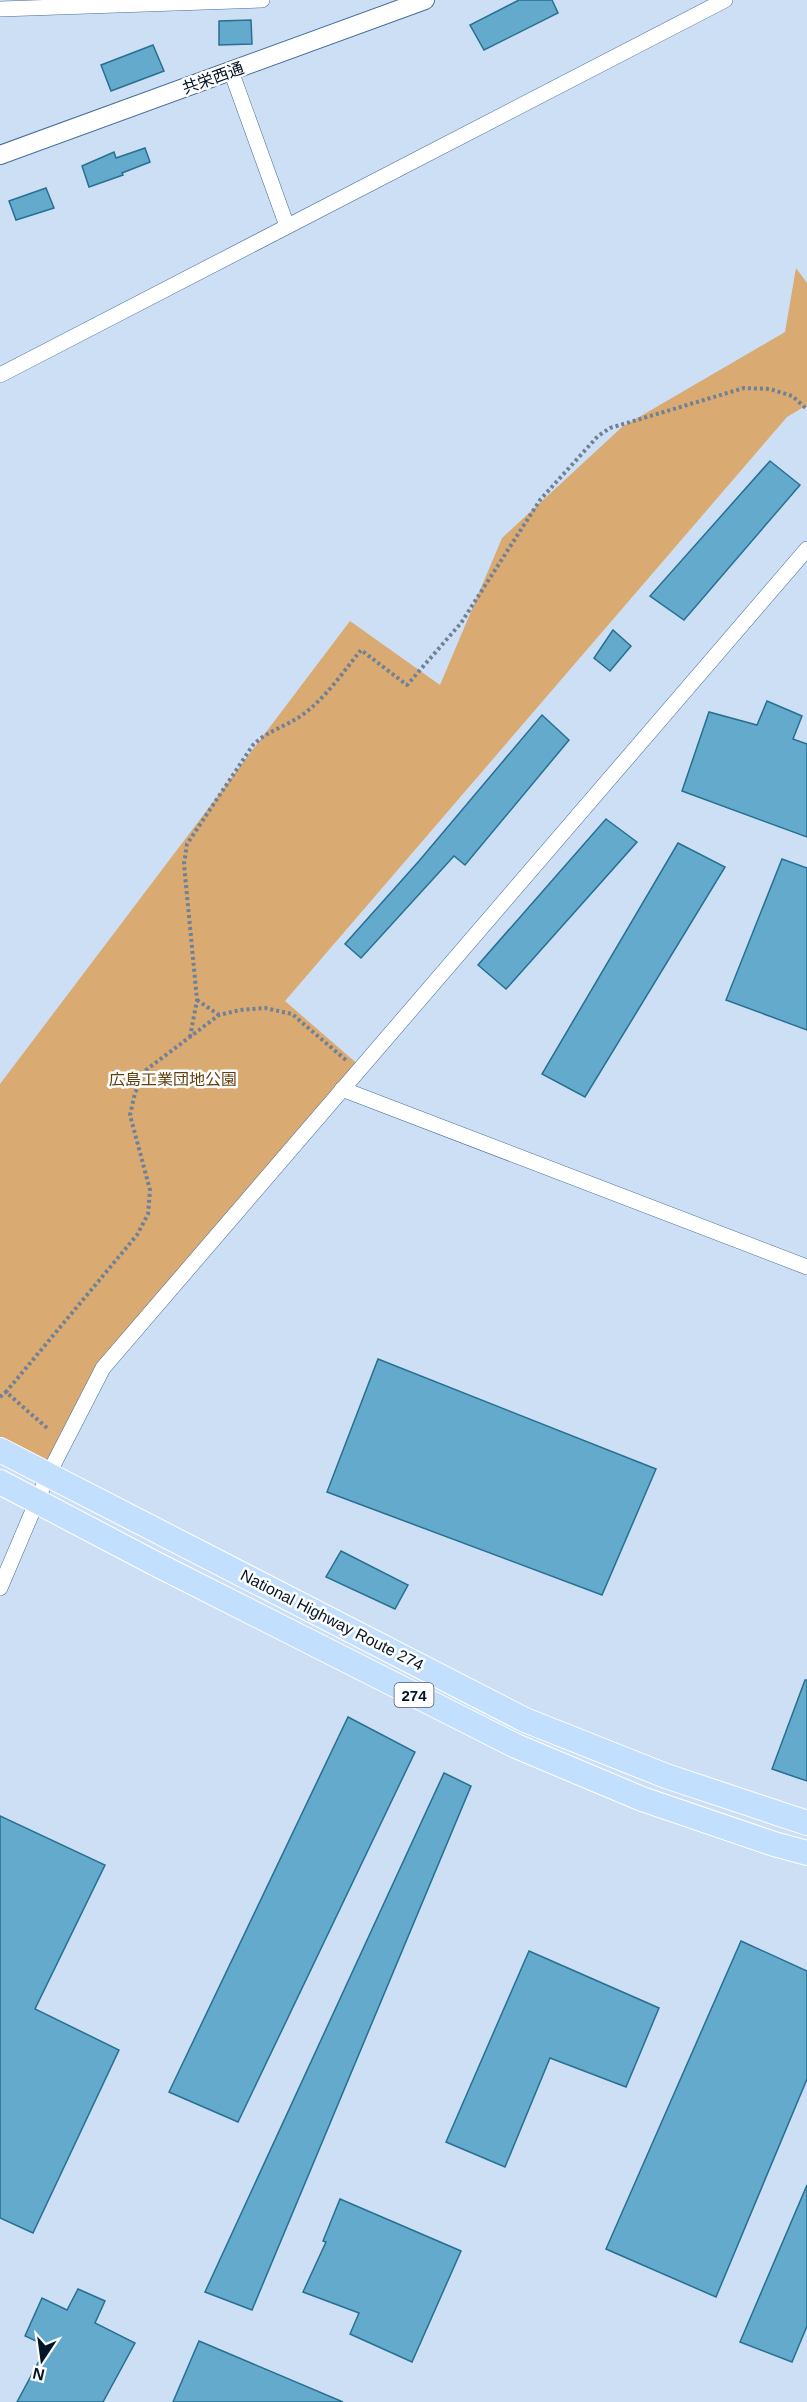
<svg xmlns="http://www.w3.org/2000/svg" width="807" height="2402" viewBox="0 0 807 2402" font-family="Arial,'Noto Sans JP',sans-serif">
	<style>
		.green { fill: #d9ab72 }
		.building { fill: #63aacd; stroke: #277092; stroke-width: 1.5 }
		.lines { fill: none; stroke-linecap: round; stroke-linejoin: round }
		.minor-casing { stroke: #426d9c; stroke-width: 16 }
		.tertiary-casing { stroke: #426d9c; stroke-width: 20 }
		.trunk-casing { stroke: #fff; stroke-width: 26 }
		.path { stroke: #708196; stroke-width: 4; stroke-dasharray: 3 3; stroke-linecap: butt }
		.minor { stroke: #fff; stroke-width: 15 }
		.tertiary { stroke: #fff; stroke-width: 18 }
		.trunk { stroke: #c3dffe; stroke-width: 24 }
		.labels { text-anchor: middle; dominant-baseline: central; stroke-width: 5; stroke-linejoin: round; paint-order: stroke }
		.shield { fill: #fefefe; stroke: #4f5b68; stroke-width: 1.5 }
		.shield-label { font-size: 15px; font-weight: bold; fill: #041527 }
		.street-label { font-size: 16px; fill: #041527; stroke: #fefefe }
		.park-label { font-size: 16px; fill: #603f0c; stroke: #fefefe }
	</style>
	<rect width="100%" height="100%" fill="#cddff5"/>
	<!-- green -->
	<path class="green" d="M796,268L807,283V405L787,417L285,1001L361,1067L103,1368L48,1475L0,1450V1084L350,621L440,685L502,538L622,427L785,332Z"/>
	<!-- building -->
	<g class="building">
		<path d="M519,0H552L558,13L484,50L470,25Z"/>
		<path d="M251,20L252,44L219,45V21Z"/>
		<path d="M153,45L164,71L111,91L101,65Z"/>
		<path d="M145,148L150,162L122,173L123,175L89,187L82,166L114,152L116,158Z"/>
		<path d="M46,188L54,208L16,220L9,201Z"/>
		<path d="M770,461L800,485L684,620L650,596Z"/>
		<path d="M613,630L631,646L610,671L594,658Z"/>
		<path d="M767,701L802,716L793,739L807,744V837L682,791L709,712L757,725Z"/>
		<path d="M542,715L569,740L465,865L454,856L361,958L345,944L419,861Z"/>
		<path d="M606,819L637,842L506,989L478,965Z"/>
		<path d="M678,843L725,867L585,1097L542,1074Z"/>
		<path d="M782,859L807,868V1030L726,1000Z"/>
		<path d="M378,1359L656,1469L602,1595L327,1492Z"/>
		<path d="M341,1551L408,1585L395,1609L326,1577Z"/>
		<path d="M805,1680H807V1781L772,1769Z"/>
		<path d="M348,1717L415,1752L238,2122L169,2092Z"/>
		<path d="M444,1773L471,1786L252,2310L205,2292Z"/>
		<path d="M0,1816L105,1865L35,2009L119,2050L33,2233L0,2218Z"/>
		<path d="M741,1941L807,1971V2079L716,2297L606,2249Z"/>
		<path d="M529,1951L659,2008L626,2087L550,2058L505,2167L446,2142Z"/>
		<path d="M807,2185V2326L792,2362L740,2342Z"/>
		<path d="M340,2199L461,2251L412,2362L350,2334L359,2313L303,2292L326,2242L323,2241Z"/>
		<path d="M78,2289L105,2301L95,2323L135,2343L103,2402H17L47,2346L25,2336L42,2298L67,2310Z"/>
		<path d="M199,2341L343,2402H173Z"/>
	</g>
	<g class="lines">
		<defs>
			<g id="minor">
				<path d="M0,9L262,0"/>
				<path d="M231,71L287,226"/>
				<path d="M0,375L725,0"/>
				<path d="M342,1089L807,1267"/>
				<path d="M0,1588L48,1475L103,1368L807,549"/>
			</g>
			<path id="tertiary" d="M0,155L425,0"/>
			<g id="trunk">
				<path d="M0,1450L525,1720L666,1776L807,1823"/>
				<path d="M0,1482L156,1564L516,1746L642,1799L774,1844L807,1853"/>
			</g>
		</defs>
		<!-- minor casing -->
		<use href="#minor" class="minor-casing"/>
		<!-- tertiary casing -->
		<use href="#tertiary" class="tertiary-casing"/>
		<!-- trunk casing -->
		<use href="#trunk" class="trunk-casing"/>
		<!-- path -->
		<g class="path">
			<path d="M197,1000L219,1015"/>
			<path d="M190,1037L197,1000L184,864L187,844L253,745C268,730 288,726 305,713C327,696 344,671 361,650L407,685L461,623L540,500L598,436L610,428L744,388L770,389L792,396L807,409"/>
			<path d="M0,1397L6,1392"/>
			<path d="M47,1428L6,1392L137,1235L148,1214L150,1190L130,1115L135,1093L146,1070L219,1015L240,1010L265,1008L292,1014L347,1061"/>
		</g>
		<!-- minor -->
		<use href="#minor" class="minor"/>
		<!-- tertiary -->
		<use href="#tertiary" class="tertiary"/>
		<!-- trunk -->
		<use href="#trunk" class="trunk"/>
	</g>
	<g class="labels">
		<!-- shield labels -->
		<rect class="shield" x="394.5" y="1683" width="39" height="24" rx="4.5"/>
		<g class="shield-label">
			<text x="414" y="1695">274</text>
		</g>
		<!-- street labels -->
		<g class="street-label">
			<text transform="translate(213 78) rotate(-20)">共栄西通</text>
			<text transform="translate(332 1620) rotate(27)">National Highway Route 274</text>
		</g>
		<!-- park labels -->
		<g class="park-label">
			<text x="173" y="1079">広島工業団地公園</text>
		</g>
	</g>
	<!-- north arrow -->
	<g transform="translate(42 2360) rotate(193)" stroke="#fefefe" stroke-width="4.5" paint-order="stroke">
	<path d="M0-4.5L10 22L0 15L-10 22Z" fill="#041527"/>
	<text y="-9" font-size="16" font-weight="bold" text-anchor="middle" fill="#041527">N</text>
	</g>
</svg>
